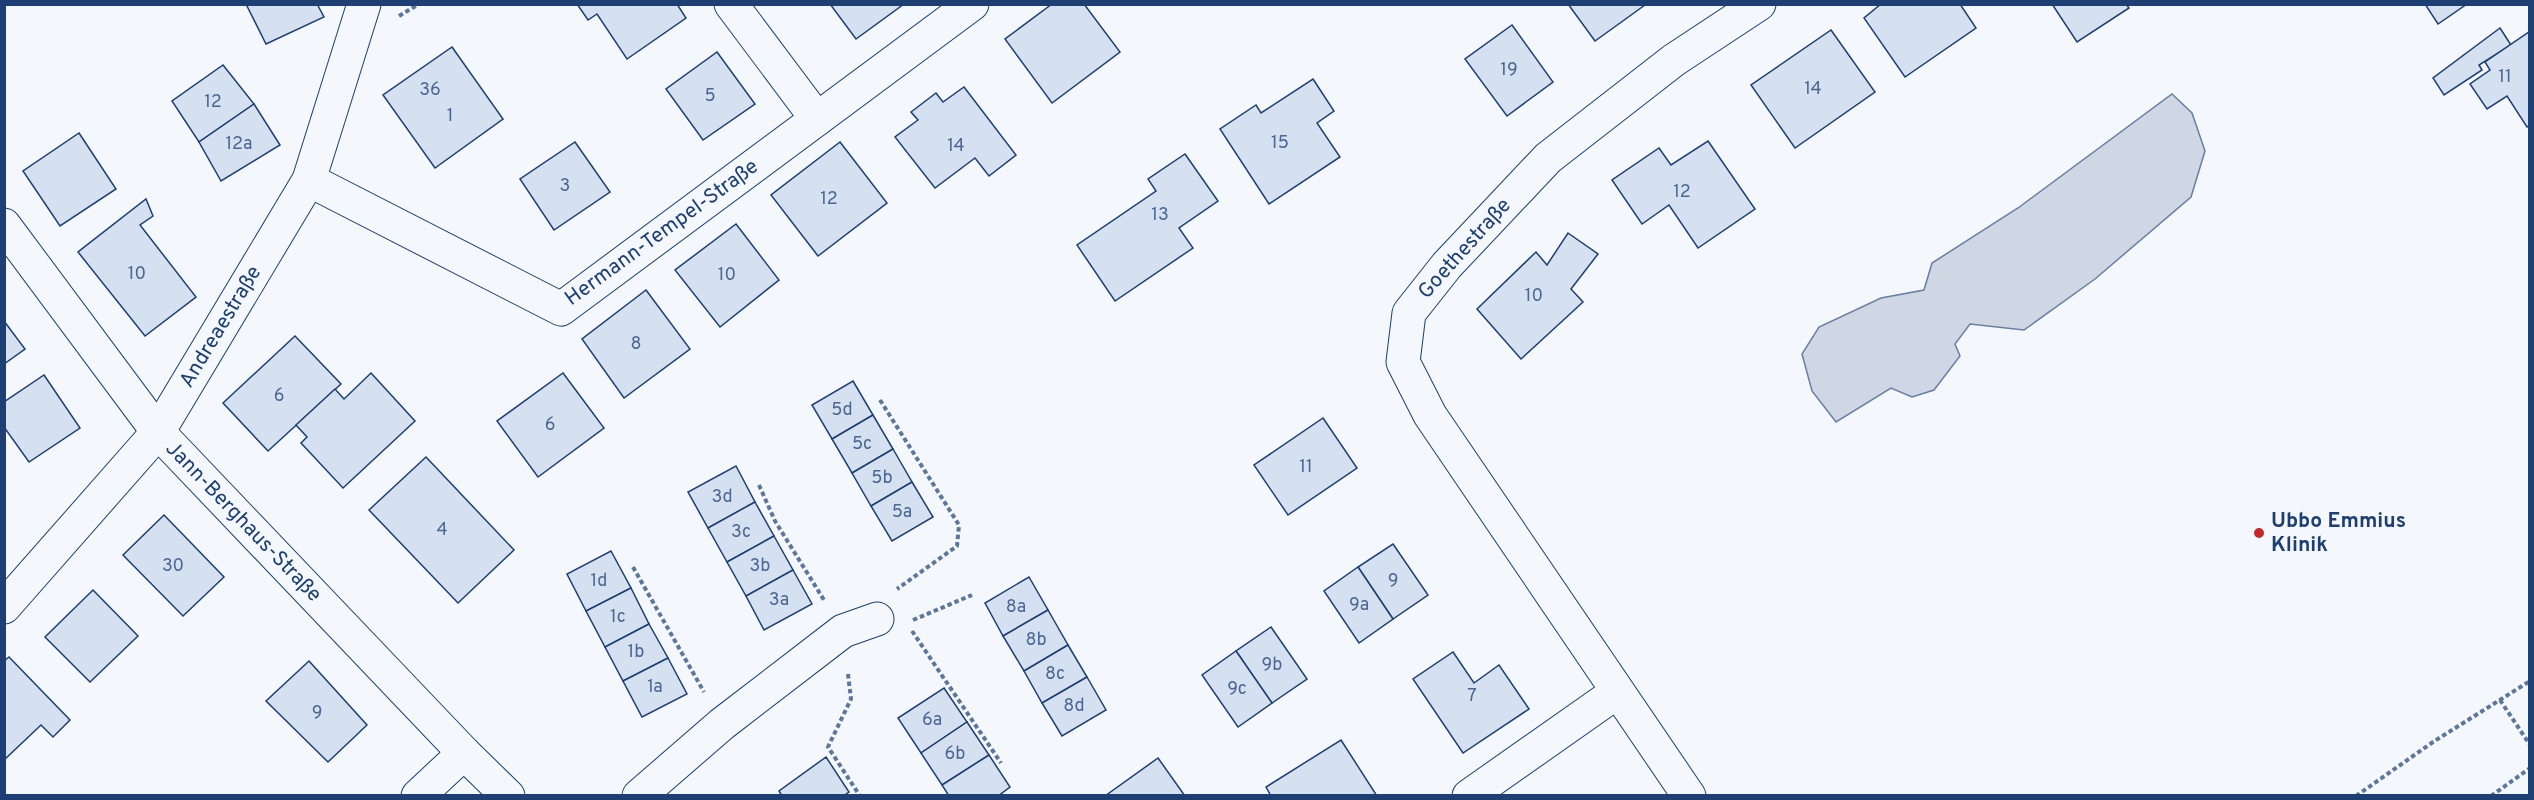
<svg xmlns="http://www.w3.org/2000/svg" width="2534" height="800" viewBox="0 0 2534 800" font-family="Overpass,sans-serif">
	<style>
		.water { fill: #cfd7e4; stroke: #687fa3; stroke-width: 1.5 }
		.building { fill: #d5e0f0; stroke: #1d3f73; stroke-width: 1.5 }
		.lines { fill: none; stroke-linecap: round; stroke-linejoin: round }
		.street-casing { stroke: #1d3f73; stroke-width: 35 }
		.path { stroke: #5e769c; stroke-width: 4; stroke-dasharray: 4.5 3; stroke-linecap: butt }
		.street { stroke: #f4f7fb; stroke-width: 33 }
		.poi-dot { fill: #c62828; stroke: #f4f7fb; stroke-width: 2 }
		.labels { text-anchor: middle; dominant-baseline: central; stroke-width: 4.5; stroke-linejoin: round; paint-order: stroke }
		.number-label { font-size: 18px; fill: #4b6792 }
		.street-label { font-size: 21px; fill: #1d3f73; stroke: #f4f7fb }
		.poi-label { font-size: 21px; font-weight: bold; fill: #1d3f73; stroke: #f4f7fb; text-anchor: start }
	</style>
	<rect width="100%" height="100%" fill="#f4f7fb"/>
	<!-- water -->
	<path class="water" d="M2172,94L2192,113L2205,151L2191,197L2095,279L2024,330L1970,324L1955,344L1960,356L1934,390L1912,397L1891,388L1836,422L1812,391L1802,354L1819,327L1881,298L1924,290L1932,263L2018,208Z"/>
	<!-- building -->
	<g class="building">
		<path d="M246,4H317L324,17L266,44Z"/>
		<path d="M577,4H677L686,18L627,59L597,14L588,20Z"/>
		<path d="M830,4H904L856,39Z"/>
		<path d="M1052,4H1084L1120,52L1052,103L1005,39Z"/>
		<path d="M1568,4H1644L1645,5L1595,41Z"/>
		<path d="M1881,4H1960L1976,28L1905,77L1864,18Z"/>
		<path d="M2052,4H2126L2129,8L2077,42Z"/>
		<path d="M2425,4H2467L2438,24Z"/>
		<path d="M1512,25L1553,82L1507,116L1465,59Z"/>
		<path d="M2500,28L2511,45L2479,65L2482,70L2444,95L2433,78Z"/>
		<path d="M1831,30L1875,92L1795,148L1751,85Z"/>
		<path d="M2529,32L2530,125L2527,127L2507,96L2487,109L2470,84L2490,70L2485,62Z"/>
		<path d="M452,47L503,119L435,168L383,95Z"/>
		<path d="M717,52L755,104L703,140L666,89Z"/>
		<path d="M223,65L254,104L199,142L172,101Z"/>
		<path d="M1313,79L1334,111L1317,123L1340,157L1269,204L1220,129L1256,105L1261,113Z"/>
		<path d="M964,87L1016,155L989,176L975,158L935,188L895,137L918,120L911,112L936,93L943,102Z"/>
		<path d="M254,104L280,145L221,181L199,142Z"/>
		<path d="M79,133L116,189L60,226L23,171Z"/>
		<path d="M1708,141L1755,209L1698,248L1669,205L1642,224L1612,180L1659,148L1671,165Z"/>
		<path d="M575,142L610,192L554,230L520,179Z"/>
		<path d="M840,142L887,203L818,256L771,195Z"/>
		<path d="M1185,154L1218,201L1179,228L1193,248L1115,301L1077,245L1156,191L1148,179Z"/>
		<path d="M146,199L153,216L140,225L196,297L145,336L78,252Z"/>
		<path d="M736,224L779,280L720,327L675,270Z"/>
		<path d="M1568,233L1598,254L1571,289L1583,302L1521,359L1477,309L1536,252L1547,265Z"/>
		<path d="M646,290L690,349L624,398L582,339Z"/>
		<path d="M4,321L25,349L4,364Z"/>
		<path d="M295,336L341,384L268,451L223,403Z"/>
		<path d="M371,373L415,421L343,488L301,443L307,437L296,425L335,389L344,399Z"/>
		<path d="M563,373L604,428L538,477L497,421Z"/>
		<path d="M44,375L80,428L29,462L4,427V402Z"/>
		<path d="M853,381L873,415L832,439L812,405Z"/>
		<path d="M873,415L893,449L852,473L832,439Z"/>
		<path d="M1323,418L1357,468L1288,515L1254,465Z"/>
		<path d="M893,449L912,482L871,506L852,473Z"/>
		<path d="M426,457L514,550L458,603L369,510Z"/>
		<path d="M736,466L755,502L708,528L688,492Z"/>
		<path d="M912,482L933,517L892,541L871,506Z"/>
		<path d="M755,502L774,536L727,562L708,528Z"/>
		<path d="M164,515L224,577L183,616L123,555Z"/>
		<path d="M774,536L793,570L746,596L727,562Z"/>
		<path d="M1393,544L1428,595L1393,619L1358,567Z"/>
		<path d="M611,551L631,588L586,611L567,574Z"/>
		<path d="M1358,567L1393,619L1359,643L1324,591Z"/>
		<path d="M793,570L812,604L764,630L746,596Z"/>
		<path d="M1029,577L1048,610L1003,636L985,603Z"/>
		<path d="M631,588L649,624L605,647L586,611Z"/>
		<path d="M93,590L138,636L90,682L45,637Z"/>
		<path d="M1048,610L1068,645L1024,671L1003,636Z"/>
		<path d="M649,624L668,658L623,681L605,647Z"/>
		<path d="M1271,627L1307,679L1272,703L1236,651Z"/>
		<path d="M1068,645L1087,677L1042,703L1024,671Z"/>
		<path d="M1236,651L1272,703L1238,727L1202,675Z"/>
		<path d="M1453,652L1474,683L1499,665L1529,709L1463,753L1413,679Z"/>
		<path d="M9,657L70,720L53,737L41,725L4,760V661Z"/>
		<path d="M668,658L687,694L642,717L623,681Z"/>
		<path d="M309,661L367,725L328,762L266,701Z"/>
		<path d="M1087,677L1106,710L1062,736L1042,703Z"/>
		<path d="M944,688L967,722L921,753L898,718Z"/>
		<path d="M967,722L989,755L942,785L921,753Z"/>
		<path d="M1341,740L1377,796H1271L1266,787Z"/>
		<path d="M989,755L1010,787L998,796H949L942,785Z"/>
		<path d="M826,757L849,792L843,796H782L779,791Z"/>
		<path d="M1158,758L1185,796H1105Z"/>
	</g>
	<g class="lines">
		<defs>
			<g id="street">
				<path d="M731,4L817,119"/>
				<path d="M309,180L561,309L972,4"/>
				<path d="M4,225L158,432L464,753L508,796"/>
				<path d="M4,607L158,432L309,180L364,4"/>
				<path d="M418,796L464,753"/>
				<path d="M639,796L722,724L843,631L877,619"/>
				<path d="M1469,796L1617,692"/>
				<path d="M1689,796L1430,415L1403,362L1409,313L1447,265L1548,158L1674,60L1759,4"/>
			</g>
		</defs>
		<!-- street casing -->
		<use href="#street" class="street-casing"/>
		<!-- path -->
		<g class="path">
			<path d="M399,16L419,4"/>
			<path d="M880,400L959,525L957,546L897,589"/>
			<path d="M759,485L775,521L824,600"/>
			<path d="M633,567L704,692"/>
			<path d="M913,620L972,595"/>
			<path d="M912,631L1001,763"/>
			<path d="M848,674L851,699L828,747L860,796"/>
			<path d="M2500,700L2530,745"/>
			<path d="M2356,796L2433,742L2530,681"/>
			<path d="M2491,796L2530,768"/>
		</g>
		<!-- street -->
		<use href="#street" class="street"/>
	</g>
	<!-- markers -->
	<circle class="poi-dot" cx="2259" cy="533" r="6"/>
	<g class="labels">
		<!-- number labels -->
		<g class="number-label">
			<text x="1509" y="70">19</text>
			<text x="2505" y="77">11</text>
			<text x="1813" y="89">14</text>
			<text x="430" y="90">36</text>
			<text x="710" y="96">5</text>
			<text x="213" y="102">12</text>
			<text x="450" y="116">1</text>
			<text x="1280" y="143">15</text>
			<text x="239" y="144">12a</text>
			<text x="956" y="146">14</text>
			<text x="565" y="186">3</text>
			<text x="1682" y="192">12</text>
			<text x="829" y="199">12</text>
			<text x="1160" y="215">13</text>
			<text x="137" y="274">10</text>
			<text x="727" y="275">10</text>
			<text x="1534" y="296">10</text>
			<text x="636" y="344">8</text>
			<text x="279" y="396">6</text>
			<text x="842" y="410">5d</text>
			<text x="550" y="425">6</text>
			<text x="862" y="444">5c</text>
			<text x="1306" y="467">11</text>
			<text x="882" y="478">5b</text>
			<text x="722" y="497">3d</text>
			<text x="902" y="512">5a</text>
			<text x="442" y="530">4</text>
			<text x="741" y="532">3c</text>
			<text x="173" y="566">30</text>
			<text x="760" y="566">3b</text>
			<text x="599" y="581">1d</text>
			<text x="1393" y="581">9</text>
			<text x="779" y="600">3a</text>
			<text x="1359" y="605">9a</text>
			<text x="1016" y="607">8a</text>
			<text x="618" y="617">1c</text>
			<text x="1036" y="640">8b</text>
			<text x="636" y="652">1b</text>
			<text x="1272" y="665">9b</text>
			<text x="1055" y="674">8c</text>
			<text x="655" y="687">1a</text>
			<text x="1237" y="689">9c</text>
			<text x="1472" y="696">7</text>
			<text x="1074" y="706">8d</text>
			<text x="317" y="713">9</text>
			<text x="932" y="720">6a</text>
			<text x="955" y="754">6b</text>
		</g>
		<!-- street labels -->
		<g class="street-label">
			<text transform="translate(662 233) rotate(-36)">Hermann-Tempel-Straße</text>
			<text transform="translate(1465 249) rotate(-48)">Goethestraße</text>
			<text transform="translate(221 327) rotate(-59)">Andreaestraße</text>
			<text transform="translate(243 522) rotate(46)">Jann-Berghaus-Straße</text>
		</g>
		<!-- poi labels -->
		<g class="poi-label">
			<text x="2271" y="521">Ubbo Emmius<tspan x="2271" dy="24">Klinik</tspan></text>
		</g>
	</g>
	<!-- border -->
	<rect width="2534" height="800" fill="none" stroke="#1d3f73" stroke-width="12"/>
</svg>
